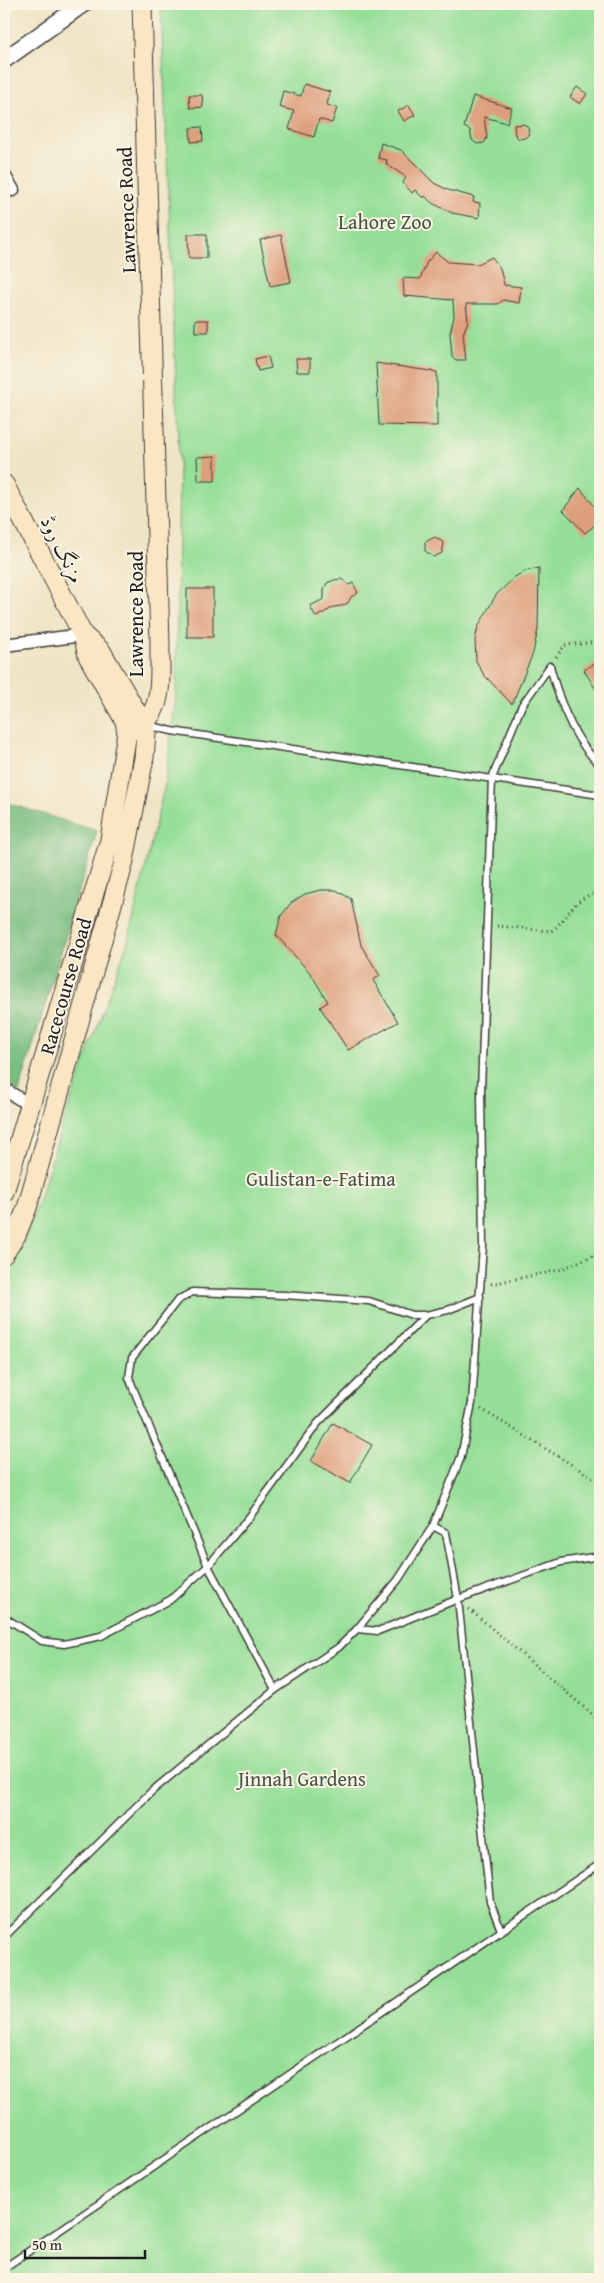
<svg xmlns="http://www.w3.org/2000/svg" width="604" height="2283" viewBox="0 0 604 2283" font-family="'Gentium Book Plus',Amiri,serif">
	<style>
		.green { fill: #96df99; stroke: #597e5a }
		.forest { fill: #78be81; stroke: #4a6d4e }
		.building { fill: #dd9f7b }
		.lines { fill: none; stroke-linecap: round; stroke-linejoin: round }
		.service-casing { stroke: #3c3a36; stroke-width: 9 }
		.minor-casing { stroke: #3c3a36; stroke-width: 15 }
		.tertiary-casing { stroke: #3c3a36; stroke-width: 19 }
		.secondary-casing { stroke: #3c3a36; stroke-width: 21 }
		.path { stroke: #3c3a36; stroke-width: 3; stroke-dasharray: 1 4; stroke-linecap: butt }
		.service { stroke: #fff; stroke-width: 6 }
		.minor { stroke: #fff; stroke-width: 12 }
		.tertiary { stroke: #fff; stroke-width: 16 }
		.secondary { stroke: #fbe6c4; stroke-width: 19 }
		.labels { text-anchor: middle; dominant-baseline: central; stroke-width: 4; stroke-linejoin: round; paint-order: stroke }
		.street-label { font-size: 20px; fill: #1c1c1c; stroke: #fcf5e5 }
		.park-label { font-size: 20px; fill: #415642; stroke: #fcf5e5 }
	</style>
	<rect width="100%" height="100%" fill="#fcf5e5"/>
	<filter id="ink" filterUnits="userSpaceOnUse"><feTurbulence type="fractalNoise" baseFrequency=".02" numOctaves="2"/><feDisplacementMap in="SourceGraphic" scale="10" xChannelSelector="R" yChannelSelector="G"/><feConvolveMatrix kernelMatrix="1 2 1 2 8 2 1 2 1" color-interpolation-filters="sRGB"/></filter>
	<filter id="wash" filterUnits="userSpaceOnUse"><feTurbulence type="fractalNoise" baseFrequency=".0096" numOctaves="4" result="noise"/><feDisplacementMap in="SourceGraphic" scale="20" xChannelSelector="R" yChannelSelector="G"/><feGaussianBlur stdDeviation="1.12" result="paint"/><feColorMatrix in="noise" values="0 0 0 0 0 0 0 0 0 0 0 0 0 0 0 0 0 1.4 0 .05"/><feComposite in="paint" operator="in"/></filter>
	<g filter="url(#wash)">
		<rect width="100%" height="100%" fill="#efe5c6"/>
		<!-- green -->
		<path class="green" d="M161,4H600V2279H4V1276L21,1248L42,1191L63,1122L128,941L165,784L176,695L179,461Z"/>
		<!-- forest -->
		<path class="forest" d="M4,802L97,831L19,1092L4,1082Z"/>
		<g id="blocks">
			<!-- building -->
			<g class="building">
				<path d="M304,84L330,92L327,105L337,108L332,123L319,119L314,137L289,129L294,111L279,107L283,91L301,96Z"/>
				<path d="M577,87L587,94L580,104L570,97Z"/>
				<path d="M189,95H202L203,107L190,108Z"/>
				<path d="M473,96L512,108L507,123L484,117L487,138L484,143L477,144L472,140L470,130L464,127Z"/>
				<path d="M409,105L415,115L404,121L398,111Z"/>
				<path d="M524,124L528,128L529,134L525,138L519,139L515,135L514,125Z"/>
				<path d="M202,127L203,141L191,142L190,128Z"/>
				<path d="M381,143L401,150L434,183L448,190L474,197L473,202L480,203L479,218L452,213L432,203L425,196L423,198L415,190L412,193L403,183L406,177L386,164L387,160L378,158Z"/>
				<path d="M188,234H207V258H189Z"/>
				<path d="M281,235L291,282L270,286L260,240Z"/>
				<path d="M436,252L448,262L478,264L492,257L500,268L504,285L521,287L519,303L503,300L498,304H466L468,321L463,334L466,360H456L452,356L450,333L454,317L453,300L404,296L403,278L420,279L427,262Z"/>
				<rect x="195" y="320" width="13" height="12"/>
				<path d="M268,356L271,368L258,371L255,359Z"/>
				<path d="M296,359H310V372H297Z"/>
				<path d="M376,363L437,372V426L379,425Z"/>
				<path d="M215,456V481H198L197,457Z"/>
				<path d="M580,488L600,513V521L585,533L563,510Z"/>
				<path d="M435,537L444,543L442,553L434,557L425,551V542Z"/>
				<path d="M539,568L538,629L533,653L512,704L484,675L476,661L475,640L478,627L496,595L516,576L526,571Z"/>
				<path d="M341,579L349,585L353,583L358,593L351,597L348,603L341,606L334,607L316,617L310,606L324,599V589L327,583L334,580Z"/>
				<rect x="187" y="589" width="26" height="48"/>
				<path d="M600,660V696L584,670Z"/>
				<path d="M321,890H336L351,899L361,945L380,976L373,980L398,1022L348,1050L320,1007L328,1002L311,974L276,935L281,916L291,903L305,894Z"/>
				<path d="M333,1423L372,1445L350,1483L311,1461Z"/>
			</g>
		</g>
	</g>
	<g filter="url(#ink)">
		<use href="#blocks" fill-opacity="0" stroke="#3c3a36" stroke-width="1"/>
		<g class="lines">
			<defs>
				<g id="service">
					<path d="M550,666C559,701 573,740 600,765"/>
					<path d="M147,725L172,731L600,795"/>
					<path d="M433,1526L446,1533L458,1599L490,1902L501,1930"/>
					<path d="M4,1617L42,1641L64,1644L101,1636L170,1600L208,1566L250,1516L318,1423L426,1315"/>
					<path d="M357,1629L398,1580L433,1526L461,1457L472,1403L483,1246L481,1091L492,778L522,705L550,666"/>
					<path d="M275,1690L208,1566L133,1388L129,1377L132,1358L177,1301L192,1292L284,1295L369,1301L412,1315H426L448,1310L480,1297"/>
					<path d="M4,1937L152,1791L275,1690L339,1647L357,1629L378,1631L458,1599L561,1562L600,1556"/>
					<path d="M4,2268L600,1864"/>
				</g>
				<g id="minor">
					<path d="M4,175L13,190"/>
					<path d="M4,645L83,635"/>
					<path d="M4,1089L31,1106"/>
				</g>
				<path id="tertiary" d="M4,60L83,4"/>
				<g id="secondary">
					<path d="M4,484L83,635L88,656L125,721L127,732L110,840L4,1192"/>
					<path d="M127,732C167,719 159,679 160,644L142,4"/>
					<path d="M4,1254L16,1235L27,1208L123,865L144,758L146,734L144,725L101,651L83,635"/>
				</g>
			</defs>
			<!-- service casing -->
			<use href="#service" class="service-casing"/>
			<!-- minor casing -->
			<use href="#minor" class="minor-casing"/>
			<!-- tertiary casing -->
			<use href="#tertiary" class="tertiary-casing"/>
			<!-- secondary casing -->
			<use href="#secondary" class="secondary-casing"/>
			<!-- path -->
			<g class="path">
				<path d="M556,657L565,645L600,642"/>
				<path d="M497,926L551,931C568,920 575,892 600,894"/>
				<path d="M491,1284L559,1270L600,1253"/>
				<path d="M481,1409L600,1482"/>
				<path d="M469,1609L600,1721"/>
			</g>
			<!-- service -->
			<use href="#service" class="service"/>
			<!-- minor -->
			<use href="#minor" class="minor"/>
			<!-- tertiary -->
			<use href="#tertiary" class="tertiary"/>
			<!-- secondary -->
			<use href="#secondary" class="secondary"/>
		</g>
	</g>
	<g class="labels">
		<!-- street labels -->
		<g class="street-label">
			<text transform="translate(126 210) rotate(-92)">Lawrence Road</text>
			<text transform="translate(63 549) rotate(63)">مزنگ روڈ</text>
			<text transform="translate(135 614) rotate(-90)">Lawrence Road</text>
			<text transform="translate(65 986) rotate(-74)">Racecourse Road</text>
		</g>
		<!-- park labels -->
		<g class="park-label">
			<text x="385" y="221">Lahore Zoo</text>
			<text x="321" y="1178">Gulistan-e-Fatima</text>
			<text x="302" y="1778">Jinnah Gardens</text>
		</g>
	</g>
	<!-- margin -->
	<rect width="604" height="2283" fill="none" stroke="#fcf5e5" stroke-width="20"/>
	<!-- scale -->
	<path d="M25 2250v8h120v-8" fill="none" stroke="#1c1c1c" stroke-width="2.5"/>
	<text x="32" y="2250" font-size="15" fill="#1c1c1c" stroke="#fcf5e5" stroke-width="4" paint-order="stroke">50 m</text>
</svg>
